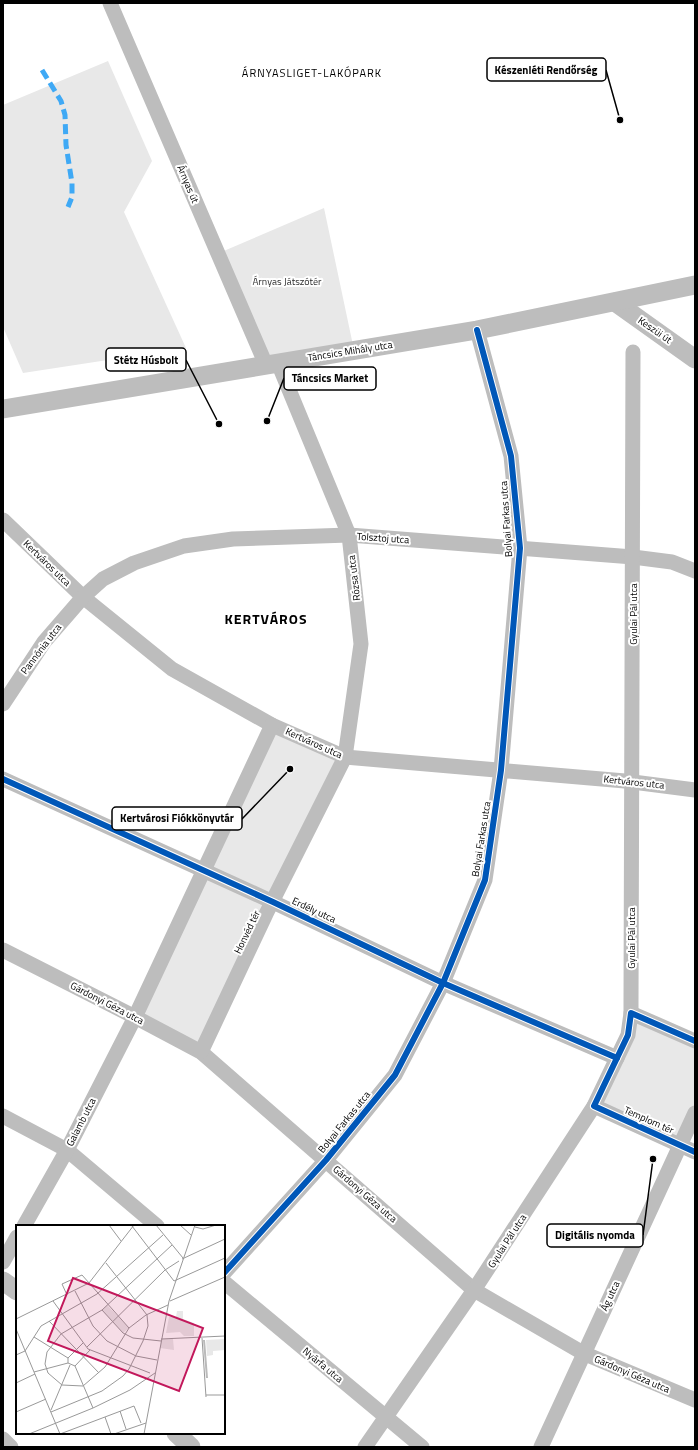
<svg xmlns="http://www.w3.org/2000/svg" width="698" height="1450" viewBox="0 0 698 1450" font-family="'Titillium Web',sans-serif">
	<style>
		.green { fill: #e8e8e8 }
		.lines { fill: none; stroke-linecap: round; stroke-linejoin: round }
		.minor { stroke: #bdbdbd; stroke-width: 15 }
		.tertiary { stroke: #bdbdbd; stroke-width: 19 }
		.quiet { stroke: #3fa9f5; stroke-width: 5; stroke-dasharray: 10 5; stroke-linecap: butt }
		.cycleway-casing { stroke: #fff; stroke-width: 8 }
		.cycleway { stroke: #0057b8; stroke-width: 6 }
		.labels { text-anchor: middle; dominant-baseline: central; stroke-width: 4; stroke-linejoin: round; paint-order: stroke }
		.street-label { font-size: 10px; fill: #000; stroke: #fff }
		.park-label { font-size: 10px; fill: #2c2c2c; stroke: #fff }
		.neighbourhood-label { font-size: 11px; letter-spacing: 1px; fill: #000; stroke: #fff }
		.district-label { font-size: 14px; font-weight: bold; letter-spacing: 1px; fill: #000; stroke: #fff }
		.inset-river { fill: none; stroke: #bababa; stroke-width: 2 }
		.inset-road { fill: none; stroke: #999; stroke-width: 1 }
		.view { fill: #c2185b; fill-opacity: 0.15; stroke: #c2185b; stroke-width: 2 }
		.inset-edge { fill: none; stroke: #000; stroke-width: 2 }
		.leader { fill: none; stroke: #000; stroke-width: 1.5 }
		.callout-dot { fill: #000; stroke: #fff; stroke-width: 1.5 }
		.callout { fill: #fff; stroke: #000; stroke-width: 1.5 }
		.callout-label { font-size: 11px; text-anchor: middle; font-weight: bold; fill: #000 }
	</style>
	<rect width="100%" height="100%" fill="#fff"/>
	<!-- green -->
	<g class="green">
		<path d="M108,61L152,161L124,212L186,348L23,373L3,327V105Z"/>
		<path d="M324,208L354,350L266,365L219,253Z"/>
		<path d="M272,725L345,757L201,1052L135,1017Z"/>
		<path d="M631,1013L695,1041V1113L681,1145L594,1106Z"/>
	</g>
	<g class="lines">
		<!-- minor -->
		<g class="minor">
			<path d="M110,3L266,365"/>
			<path d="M3,520L83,597L172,669L272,725L345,757L625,781L695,790"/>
			<path d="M3,704L44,642L83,597L103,579L134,563L184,546L233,539L349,535L633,557L672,562L695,571"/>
			<path d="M3,779L273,902L443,983L617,1058"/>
			<path d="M3,950L135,1017L201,1052L474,1290L583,1353L695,1400"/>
			<path d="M631,1013L695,1041"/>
			<path d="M201,1052L266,914L345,757L361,644L349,535L278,363"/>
			<path d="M594,1106L695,1152"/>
			<path d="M3,1116L67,1150L157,1226"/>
			<path d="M24,1226L67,1150L135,1017L272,725"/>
			<path d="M3,1262L17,1237"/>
			<path d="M224,1273L326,1160L395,1075L443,983L485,880L501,770L520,548L511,456L477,330"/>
			<path d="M224,1282L422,1447"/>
			<path d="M3,1439L11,1447"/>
			<path d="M365,1447L474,1290L594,1106L628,1035L631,1013V1000L633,352"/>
			<path d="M541,1447L695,1113"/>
		</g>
		<!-- tertiary -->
		<g class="tertiary">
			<path d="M615,302L695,359"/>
			<path d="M3,409L477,330L695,285"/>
			<path d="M3,1281L17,1291"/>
			<path d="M176,1433L191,1447"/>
		</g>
		<!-- quiet -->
		<path class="quiet" d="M42,70L61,101L65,115L66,145L72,183V197L68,207"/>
		<defs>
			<g id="cycleway">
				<path d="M3,779L273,902L443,983L617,1058"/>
				<path d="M695,1041L631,1013L628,1035L594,1106L695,1152"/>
				<path d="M224,1273L326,1160L395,1075L443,983L485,880L501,770L520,548L511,456L477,330"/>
			</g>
		</defs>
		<!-- cycleway casing -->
		<use href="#cycleway" class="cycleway-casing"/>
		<!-- cycleway -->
		<use href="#cycleway" class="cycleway"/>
	</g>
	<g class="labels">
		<!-- street labels -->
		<g class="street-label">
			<text transform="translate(188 184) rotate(67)">Árnyas út</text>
			<text transform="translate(655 330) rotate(35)">Keszüi út</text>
			<text transform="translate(350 351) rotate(-9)">Táncsics Mihály utca</text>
			<text transform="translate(506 519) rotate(-94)">Bolyai Farkas utca</text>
			<text transform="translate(383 538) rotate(4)">Tolsztoj utca</text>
			<text transform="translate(47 563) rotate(44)">Kertváros utca</text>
			<text transform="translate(354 578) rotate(-97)">Rózsa utca</text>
			<text transform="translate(633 614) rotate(-90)">Gyulai Pál utca</text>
			<text transform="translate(41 649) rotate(-53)">Pannónia utca</text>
			<text transform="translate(314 743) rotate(24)">Kertváros utca</text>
			<text transform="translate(634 782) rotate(6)">Kertváros utca</text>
			<text transform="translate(481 839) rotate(-81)">Bolyai Farkas utca</text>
			<text transform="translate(314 910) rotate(25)">Erdély utca</text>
			<text transform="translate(247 932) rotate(-64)">Honvéd tér</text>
			<text transform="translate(631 938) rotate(-90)">Gyulai Pál utca</text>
			<text transform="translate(107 1003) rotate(27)">Gárdonyi Géza utca</text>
			<text transform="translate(649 1120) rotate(24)">Templom tér</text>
			<text transform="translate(81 1122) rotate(-63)">Galamb utca</text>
			<text transform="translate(344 1122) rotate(-51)">Bolyai Farkas utca</text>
			<text transform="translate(365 1194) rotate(41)">Gárdonyi Géza utca</text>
			<text transform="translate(507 1241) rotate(-57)">Gyulai Pál utca</text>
			<text transform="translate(610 1296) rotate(-65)">Ág utca</text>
			<text transform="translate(323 1365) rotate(40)">Nyárfa utca</text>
			<text transform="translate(632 1374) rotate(23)">Gárdonyi Géza utca</text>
		</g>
		<!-- park labels -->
		<g class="park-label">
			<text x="287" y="281">Árnyas Játszótér</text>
		</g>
		<!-- neighbourhood labels -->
		<g class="neighbourhood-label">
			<text x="312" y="73">ÁRNYASLIGET-LAKÓPARK</text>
		</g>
		<!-- district labels -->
		<g class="district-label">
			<text x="266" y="618">KERTVÁROS</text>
		</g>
	</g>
	<!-- overview -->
	<g transform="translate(16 1225)">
		<rect width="209" height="209" fill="#fff"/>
		<path d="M91,80L113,103L107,108L86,85ZM161,86H167V94L178,98V111H168L164,107L150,108L153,92H160ZM145,114H157L158,125L144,123ZM209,114V125L197,126V130L191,131L190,115Z" fill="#e8e8e8"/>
		<path class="inset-river" d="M188,115L191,153"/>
		<path class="inset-road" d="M93,0L105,16M140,0L167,33M164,0L175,10M116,1L158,56L209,33M179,2L187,4L200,0M166,34L209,14M59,66L77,101L91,116L120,131L141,135M51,70L46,59L66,50L113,103M37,76L72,124L134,148M154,76L209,52M152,80L130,90L113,103L89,142L67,161L46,160L32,148L29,139L31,127L45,109L86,85L156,20M86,85L107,108L117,113L145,116M0,94L73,58L118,0M33,96L83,148M0,104L44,209M18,112L52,133M186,113L190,172M145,114L209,111M71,122L149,45L163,36M0,130L9,126L25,101L81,69L147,10M59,141L77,183M59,141L52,138V133L67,118M59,141L74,125M18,147L52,138M0,158L19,149M190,170H209M35,185L54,140M104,186L110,204M0,187L30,174M35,187L86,166L107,151L113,144L127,116L132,101L131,90L90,38M89,192L95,209M13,209L77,183L114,165L139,148M44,209L118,181L125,198M98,209L130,198M128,209L153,76L179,0"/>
		<path class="view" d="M57,53L187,103L163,166L32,116Z"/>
		<rect width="209" height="209" class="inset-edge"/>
	</g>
	<!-- callouts -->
	<path class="leader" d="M620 120L606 70M219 424L186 360M267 421L284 378M290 769L242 819M653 1159L643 1235"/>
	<g class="callout-dot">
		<circle cx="620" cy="120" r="4"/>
		<circle cx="219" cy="424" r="4"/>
		<circle cx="267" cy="421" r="4"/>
		<circle cx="290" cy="769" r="4"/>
		<circle cx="653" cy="1159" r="4"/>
	</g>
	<g class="callout">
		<rect x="487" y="58" width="119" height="23" rx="4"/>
		<rect x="106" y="348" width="80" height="23" rx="4"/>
		<rect x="284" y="367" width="92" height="23" rx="4"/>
		<rect x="112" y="807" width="130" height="23" rx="4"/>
		<rect x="547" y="1224" width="96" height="23" rx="4"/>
	</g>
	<g class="callout-label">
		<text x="546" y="74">Készenléti Rendőrség</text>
		<text x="146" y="364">Stétz Húsbolt</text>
		<text x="330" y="382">Táncsics Market</text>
		<text x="177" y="822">Kertvárosi Fiókkönyvtár</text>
		<text x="595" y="1239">Digitális nyomda</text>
	</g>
	<!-- border -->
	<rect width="698" height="1450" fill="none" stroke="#000000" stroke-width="8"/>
</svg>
